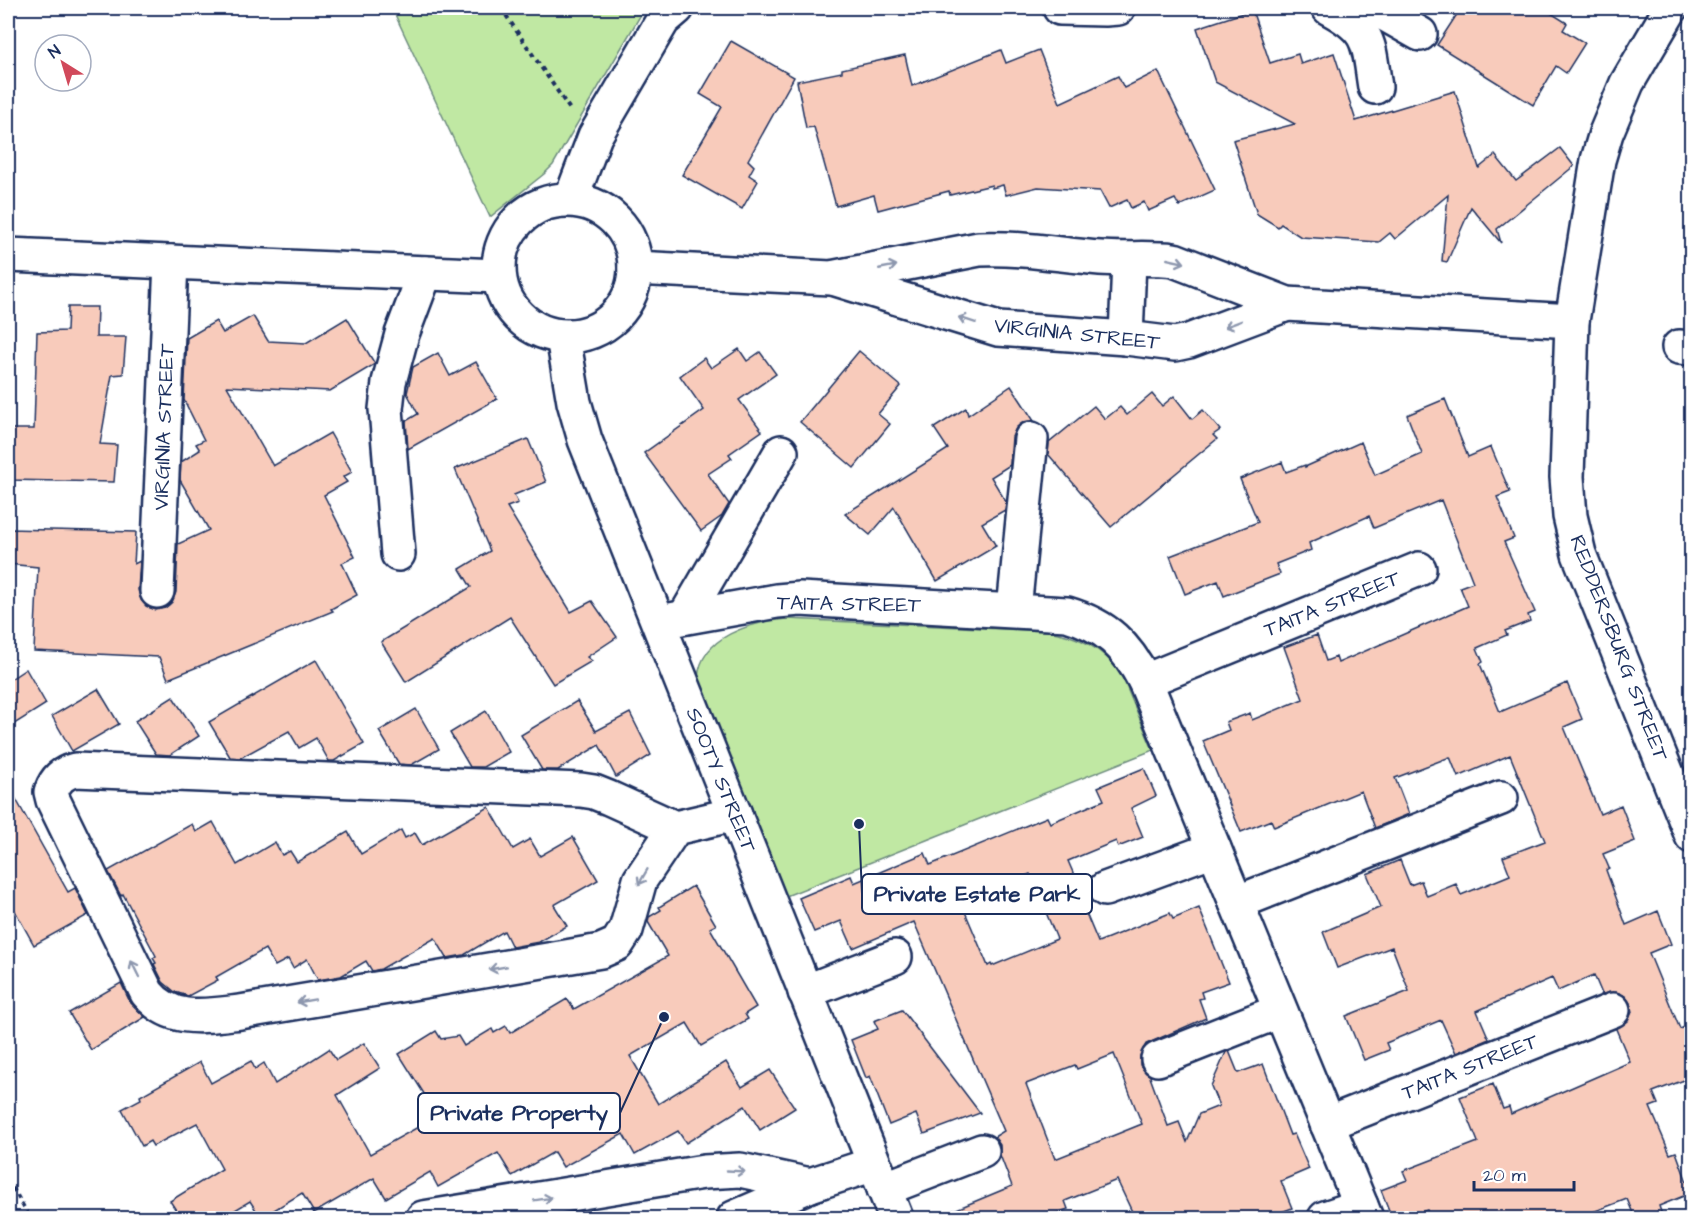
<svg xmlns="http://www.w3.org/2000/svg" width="1699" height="1226" viewBox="0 0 1699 1226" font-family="'Architects Daughter',sans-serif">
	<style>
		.green { fill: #c0e8a3; stroke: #6e8c80; stroke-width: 1.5 }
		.building { fill: #f8cbbb; stroke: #1b2f5e; stroke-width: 1.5; fill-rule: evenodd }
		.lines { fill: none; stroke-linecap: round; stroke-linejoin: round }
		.minor-casing { stroke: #1b2f5e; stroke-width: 38 }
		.path { stroke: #1b2f5e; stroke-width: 4; stroke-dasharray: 4.5 4.5; stroke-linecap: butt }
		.minor { stroke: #fff; stroke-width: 33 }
		.oneway { stroke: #8d97ae }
		.labels { text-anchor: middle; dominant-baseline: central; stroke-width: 5; stroke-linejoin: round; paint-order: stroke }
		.street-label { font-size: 21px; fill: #1b2f5e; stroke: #fff }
		.leader { fill: none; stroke: #1b2f5e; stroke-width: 2 }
		.callout-dot { fill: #1b2f5e; stroke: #fff; stroke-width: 2 }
		.callout { fill: #fff; stroke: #1b2f5e; stroke-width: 2 }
		.callout-label { font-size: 22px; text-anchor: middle; font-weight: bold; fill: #1b2f5e }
	</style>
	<rect width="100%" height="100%" fill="#fff"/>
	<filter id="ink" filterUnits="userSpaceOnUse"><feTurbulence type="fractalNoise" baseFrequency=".0167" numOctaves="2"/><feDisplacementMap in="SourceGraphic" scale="12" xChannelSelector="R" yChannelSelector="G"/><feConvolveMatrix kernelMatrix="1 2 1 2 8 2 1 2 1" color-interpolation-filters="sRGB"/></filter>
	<g filter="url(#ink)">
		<!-- green -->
		<g class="green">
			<path d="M392,8H648L640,16L553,165L544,174L490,217Z"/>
			<path d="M787,619L1048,631C1079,636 1103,648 1121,674L1153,750L781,898L698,678C701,636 751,622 787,619Z"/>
		</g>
		<!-- building -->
		<g class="building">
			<path d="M1461,8H1543L1567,23L1563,30L1585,43L1566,73L1556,66L1533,105L1437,45Z"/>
			<path d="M1252,10L1270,63L1298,54L1301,64L1334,53L1356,121L1455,91L1479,168L1495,155L1516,181L1560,148L1574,166L1497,229L1501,243L1471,207L1447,262L1442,261L1448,195L1395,239L1390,233L1379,242L1301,237L1281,224L1278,227L1257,214L1233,140L1295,124L1215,82L1197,28Z"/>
			<path d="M731,41L794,77L748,160L754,166L749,175L758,181L742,209L682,175L722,107L700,94Z"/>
			<path d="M1001,50L1006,63L1039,50L1060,103L1118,76L1124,88L1158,71L1215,190L1179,206L1175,199L1148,211L1144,202L1131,208L1127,200L1109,208L1100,191L1038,187L1006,195L1003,185L992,188V185L950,195L949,191L878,210L874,195L836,206L814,127L806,128L797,81L842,72V69L905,55L912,86Z"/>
			<path d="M68,307H97L96,337H126L123,374L112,375L100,444L117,445L114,482L8,480V429H34L37,332L67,331Z"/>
			<path d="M253,316L268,341L306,343L347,318L375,364L330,391L227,386L273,466L330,433L352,472L343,477L347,482L324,495L355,557L342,563L357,595L331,609L333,611L168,679L159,657L34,651L38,567L8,564V529L136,532L134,564L140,561L138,590L141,600L146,606L156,610L165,608L172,602L176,592L178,544L209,530L180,480L181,462L200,450L196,444L204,440L184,400L187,338L216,321L223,333Z"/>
			<path d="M739,349L747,361L760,352L776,374L739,400L762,431L729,454L732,458L708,474L729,504L722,516L701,531L644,453L704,410L680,376L704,358L711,368Z"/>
			<path d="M859,351L901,386L878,414L890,424L854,468L800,422Z"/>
			<path d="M438,353L450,376L476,362L497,399L408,449L406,421L418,414L407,393L413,367Z"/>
			<path d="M1011,386L1034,421L1024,422L1016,428L1012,437L1010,465L991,477L1006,502L1005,510L982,523L996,546L937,581L894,507L870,535L845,514L948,449L934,428L966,408L968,415Z"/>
			<path d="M1152,394L1162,406L1174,396L1192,419L1203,410L1220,430L1213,435L1217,439L1111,527L1048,454L1049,443L1094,406L1105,419L1120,407L1127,415Z"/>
			<path d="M1445,399L1468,457L1491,447L1510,492L1497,497L1514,538L1504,542L1535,612L1528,615L1530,621L1505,631L1507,635L1477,648L1483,662L1480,664L1500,712L1567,683L1582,719L1564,727L1600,814L1621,805L1635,841L1603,854L1609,868L1606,870L1626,925L1658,911L1671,944L1649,953L1680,1029L1692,1024V1077L1653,1092L1658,1104L1650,1107L1670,1154L1676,1152L1691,1193L1659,1206L1663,1218H1635L1627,1199L1577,1218H1430L1427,1210L1405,1218H1392L1381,1190L1407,1180L1403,1171L1478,1142L1460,1097L1493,1084L1503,1109L1509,1107L1511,1114L1630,1062L1616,1029L1628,1021L1632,1012L1630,1003L1625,996L1616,992L1602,994L1594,975L1558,991L1552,978L1477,1011L1489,1039L1456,1053L1441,1020L1386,1043L1389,1050L1364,1060L1346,1016L1409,991L1392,947L1337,968L1323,932L1381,907L1367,874L1400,860L1410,885L1421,881L1427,896L1456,884L1461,895L1510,875L1503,857L1545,841L1510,755L1458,777L1450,757L1395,778L1409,814L1375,828L1361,791L1274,827L1271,820L1241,832L1203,741L1229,730L1226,722L1250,713L1252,720L1303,699L1284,647L1317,635L1326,661L1336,657L1338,663L1468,606L1460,587L1473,582L1441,500L1374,528L1369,516L1309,543L1311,550L1276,564L1280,574L1224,596L1218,581L1185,594L1170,556L1258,522L1240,479L1282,462L1286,472L1305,465V467L1361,442L1375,475L1422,454L1407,415Z"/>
			<path d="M528,439L546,482L514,495L518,503L507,507L571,612L592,601L617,637L587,657L592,661L553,684L510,617L406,682L381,642L471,587L460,569L490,551L455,469Z"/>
			<path d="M316,660L364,744L334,761H329L316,738L299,748L289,731L240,758L230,757L209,722Z"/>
			<path d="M26,669L46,704L8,728V681Z"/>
			<path d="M98,689L119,724L72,751L52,716Z"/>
			<path d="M173,697L199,736L170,755L156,754L135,721Z"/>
			<path d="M577,701L596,731L630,713L651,755L616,777L599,745L558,770H542L521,735Z"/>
			<path d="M416,709L439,749L411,765L399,764L379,731Z"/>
			<path d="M486,711L509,752L483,767H470L450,733Z"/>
			<path d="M1144,768L1156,796L1131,808L1143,837L1118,847L1116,841L1068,861L1081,891L1077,892L1098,942L1170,913L1173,919L1199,908L1229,982L1201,992L1203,998L1199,999L1206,1018L1146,1044L1140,1056V1065L1146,1073L1151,1076L1150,1077L1168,1126L1179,1122L1187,1142L1199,1114L1219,1106L1211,1086L1226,1052L1229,1051L1238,1073L1263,1064L1290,1135L1294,1134L1309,1169L1281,1181L1292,1208L1266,1218H1135L1117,1180L1065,1201L1068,1209L1043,1218H935L1012,1186L1000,1155V1145L994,1137L1004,1131L914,922L853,948L841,921L814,932L799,898L851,876L854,883L925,853L930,865L1047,817L1050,823L1104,800L1098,787ZM1030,874L1057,939L992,966L991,964L988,966L963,907L982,899L980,894ZM1114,1054L1142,1124L1055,1159L1026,1084L1075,1065L1077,1069Z"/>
			<path d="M8,785L68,892L75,888L88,915L34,945L8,898Z"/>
			<path d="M489,807L513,849L530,839L540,856L573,837L598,880L554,905L567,926L539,942L512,947L504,931L464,955L447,958L435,938L381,969L372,971L366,961L341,976L318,980L307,959L293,968L288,959L275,966L265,949L216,977L218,980L188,996L175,992L163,982L154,964L156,963L153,958L156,956L123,894L121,896L108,871L192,824L196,832L213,822L237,865L275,842L282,855L290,851L297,862L348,832L361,854L401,830L405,838L415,833L422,845Z"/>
			<path d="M693,886L716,925L710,928L756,1007L745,1014L748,1019L701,1046L687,1023L630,1056L658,1104L726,1062L742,1087L770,1070L795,1108L760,1130L745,1106L686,1143L678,1131L635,1155L623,1134L563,1167L554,1152L512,1176L498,1153L438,1187L430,1172L386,1198L374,1178L314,1213L302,1193L261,1218L250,1201L222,1218H181L170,1201L222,1169L197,1123L153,1146L150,1141L142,1146L122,1109L141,1099L140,1096L200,1062L211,1083L251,1061L255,1069L264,1063L275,1084L329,1049L336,1060L364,1043L380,1068L337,1095L370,1154L438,1116L399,1054L436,1031L441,1039L458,1036L464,1046L492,1029L494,1033L506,1026L510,1033L567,999L574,1009L668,956L648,922L649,917L661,910L659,907Z"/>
			<path d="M121,983L130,1002L145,1017L91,1050L69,1013Z"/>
			<path d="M902,1010L980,1113L924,1134L916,1114L889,1125L870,1076L866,1078L851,1040L878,1029L874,1021Z"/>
		</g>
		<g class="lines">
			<defs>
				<g id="minor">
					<path d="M1060,8L1105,9L1118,8"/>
					<path d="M1329,8C1372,31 1368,43 1375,87"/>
					<path d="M1374,8L1420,34"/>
					<path d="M1671,8L1627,83L1606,133L1598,160L1572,321L1567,477L1570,516L1579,554L1692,836"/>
					<path d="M571,199L595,136L663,20L677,8"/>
					<circle cx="567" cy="268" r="68"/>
					<path d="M8,255L498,276"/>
					<path d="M635,268L831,278L979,249C1020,247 1060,255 1100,258C1125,260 1150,257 1174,260L1287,304L1572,321"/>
					<path d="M836,279L998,329L1126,338L1175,344L1189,341L1287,304"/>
					<path d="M563,337L574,402L585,440L896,1218"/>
					<path d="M1126,338L1129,260"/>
					<path d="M1679,347L1692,348"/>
					<path d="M398,554L386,409L389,382L402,334L425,273"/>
					<path d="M157,591L171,262"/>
					<path d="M1014,610L1031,439"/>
					<path d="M685,617L781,452"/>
					<path d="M659,622L777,601L800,599L1067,614C1107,626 1126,645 1145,681L1366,1218"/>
					<path d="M1145,681L1419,569"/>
					<path d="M675,828L640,880L626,930L617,944L601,951L240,1012C205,1016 171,1023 147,993L53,800L51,792C56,779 62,773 75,770L581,790L594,792L609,798L675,828L735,814"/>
					<path d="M1105,889L1214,849"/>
					<path d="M1236,903L1501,798"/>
					<path d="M805,992L895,957"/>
					<path d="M1158,1059L1280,1011"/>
					<path d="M1327,1124L1613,1010"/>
					<path d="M884,1189L982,1151"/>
					<path d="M423,1218L704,1172L740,1170L810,1185"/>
					<path d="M734,1218L810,1185L874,1164"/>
					<path d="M1325,1218L1361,1206"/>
				</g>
			</defs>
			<!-- minor casing -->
			<use href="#minor" class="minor-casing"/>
			<!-- path -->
			<g class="path">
				<path d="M501,8L571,111"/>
				<path d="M8,1180L30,1218"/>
			</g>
			<!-- minor -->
			<use href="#minor" class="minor"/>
		</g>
		<!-- one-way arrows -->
		<defs><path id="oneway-shaft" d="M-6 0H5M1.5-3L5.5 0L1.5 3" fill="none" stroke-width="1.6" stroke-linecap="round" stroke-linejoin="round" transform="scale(1.5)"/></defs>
		<g class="oneway">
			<use href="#oneway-shaft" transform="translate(1176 261) rotate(13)"/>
			<use href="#oneway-shaft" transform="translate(888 267) rotate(-11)"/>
			<use href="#oneway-shaft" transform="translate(967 320) rotate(-162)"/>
			<use href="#oneway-shaft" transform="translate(1233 324) rotate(159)"/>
			<use href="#oneway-shaft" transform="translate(643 877) rotate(120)"/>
			<use href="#oneway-shaft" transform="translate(498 968) rotate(170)"/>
			<use href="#oneway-shaft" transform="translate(135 969) rotate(-116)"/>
			<use href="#oneway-shaft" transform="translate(306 1001) rotate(170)"/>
			<use href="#oneway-shaft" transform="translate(736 1171) rotate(3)"/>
			<use href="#oneway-shaft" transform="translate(543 1199) rotate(-9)"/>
		</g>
	</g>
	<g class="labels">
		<!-- street labels -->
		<g class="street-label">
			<text transform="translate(1077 334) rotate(6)">VIRGINIA STREET</text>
			<text transform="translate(164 427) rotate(-88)">VIRGINIA STREET</text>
			<text transform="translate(849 604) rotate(1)">TAITA STREET</text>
			<text transform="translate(1332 604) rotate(-22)">TAITA STREET</text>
			<text transform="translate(1619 648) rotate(69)">REDDERSBURG STREET</text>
			<text transform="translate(721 780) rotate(68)">SOOTY STREET</text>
			<text transform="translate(1470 1067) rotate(-22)">TAITA STREET</text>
		</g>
	</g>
	<!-- callouts -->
	<path class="leader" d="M859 824L862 894M664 1017L620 1113"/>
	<g class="callout-dot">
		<circle cx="859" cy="824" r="6"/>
		<circle cx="664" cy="1017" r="6"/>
	</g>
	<g class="callout">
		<rect x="862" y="874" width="230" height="40" rx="6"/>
		<rect x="418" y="1093" width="202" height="40" rx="6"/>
	</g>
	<g class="callout-label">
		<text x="977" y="901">Private Estate Park</text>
		<text x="519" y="1120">Private Property</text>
	</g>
	<!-- margin -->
	<rect width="1699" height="1226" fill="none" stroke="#fff" stroke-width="30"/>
	<rect x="15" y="15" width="1669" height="1196" fill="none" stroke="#1b2f5e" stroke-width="2" filter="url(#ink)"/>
	<!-- north arrow -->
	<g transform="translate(63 63) rotate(323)"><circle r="28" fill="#ffffff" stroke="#a4acbf" stroke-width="1.5"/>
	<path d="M0-4.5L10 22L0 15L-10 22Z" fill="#d1495b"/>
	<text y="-9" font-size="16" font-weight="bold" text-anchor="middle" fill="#1b2f5e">N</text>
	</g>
	<!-- scale -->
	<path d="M1474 1181v9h100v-9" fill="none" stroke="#1b2f5e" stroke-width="3"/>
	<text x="1483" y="1181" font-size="18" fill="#1b2f5e" stroke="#ffffff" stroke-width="4.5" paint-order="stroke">20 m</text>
</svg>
